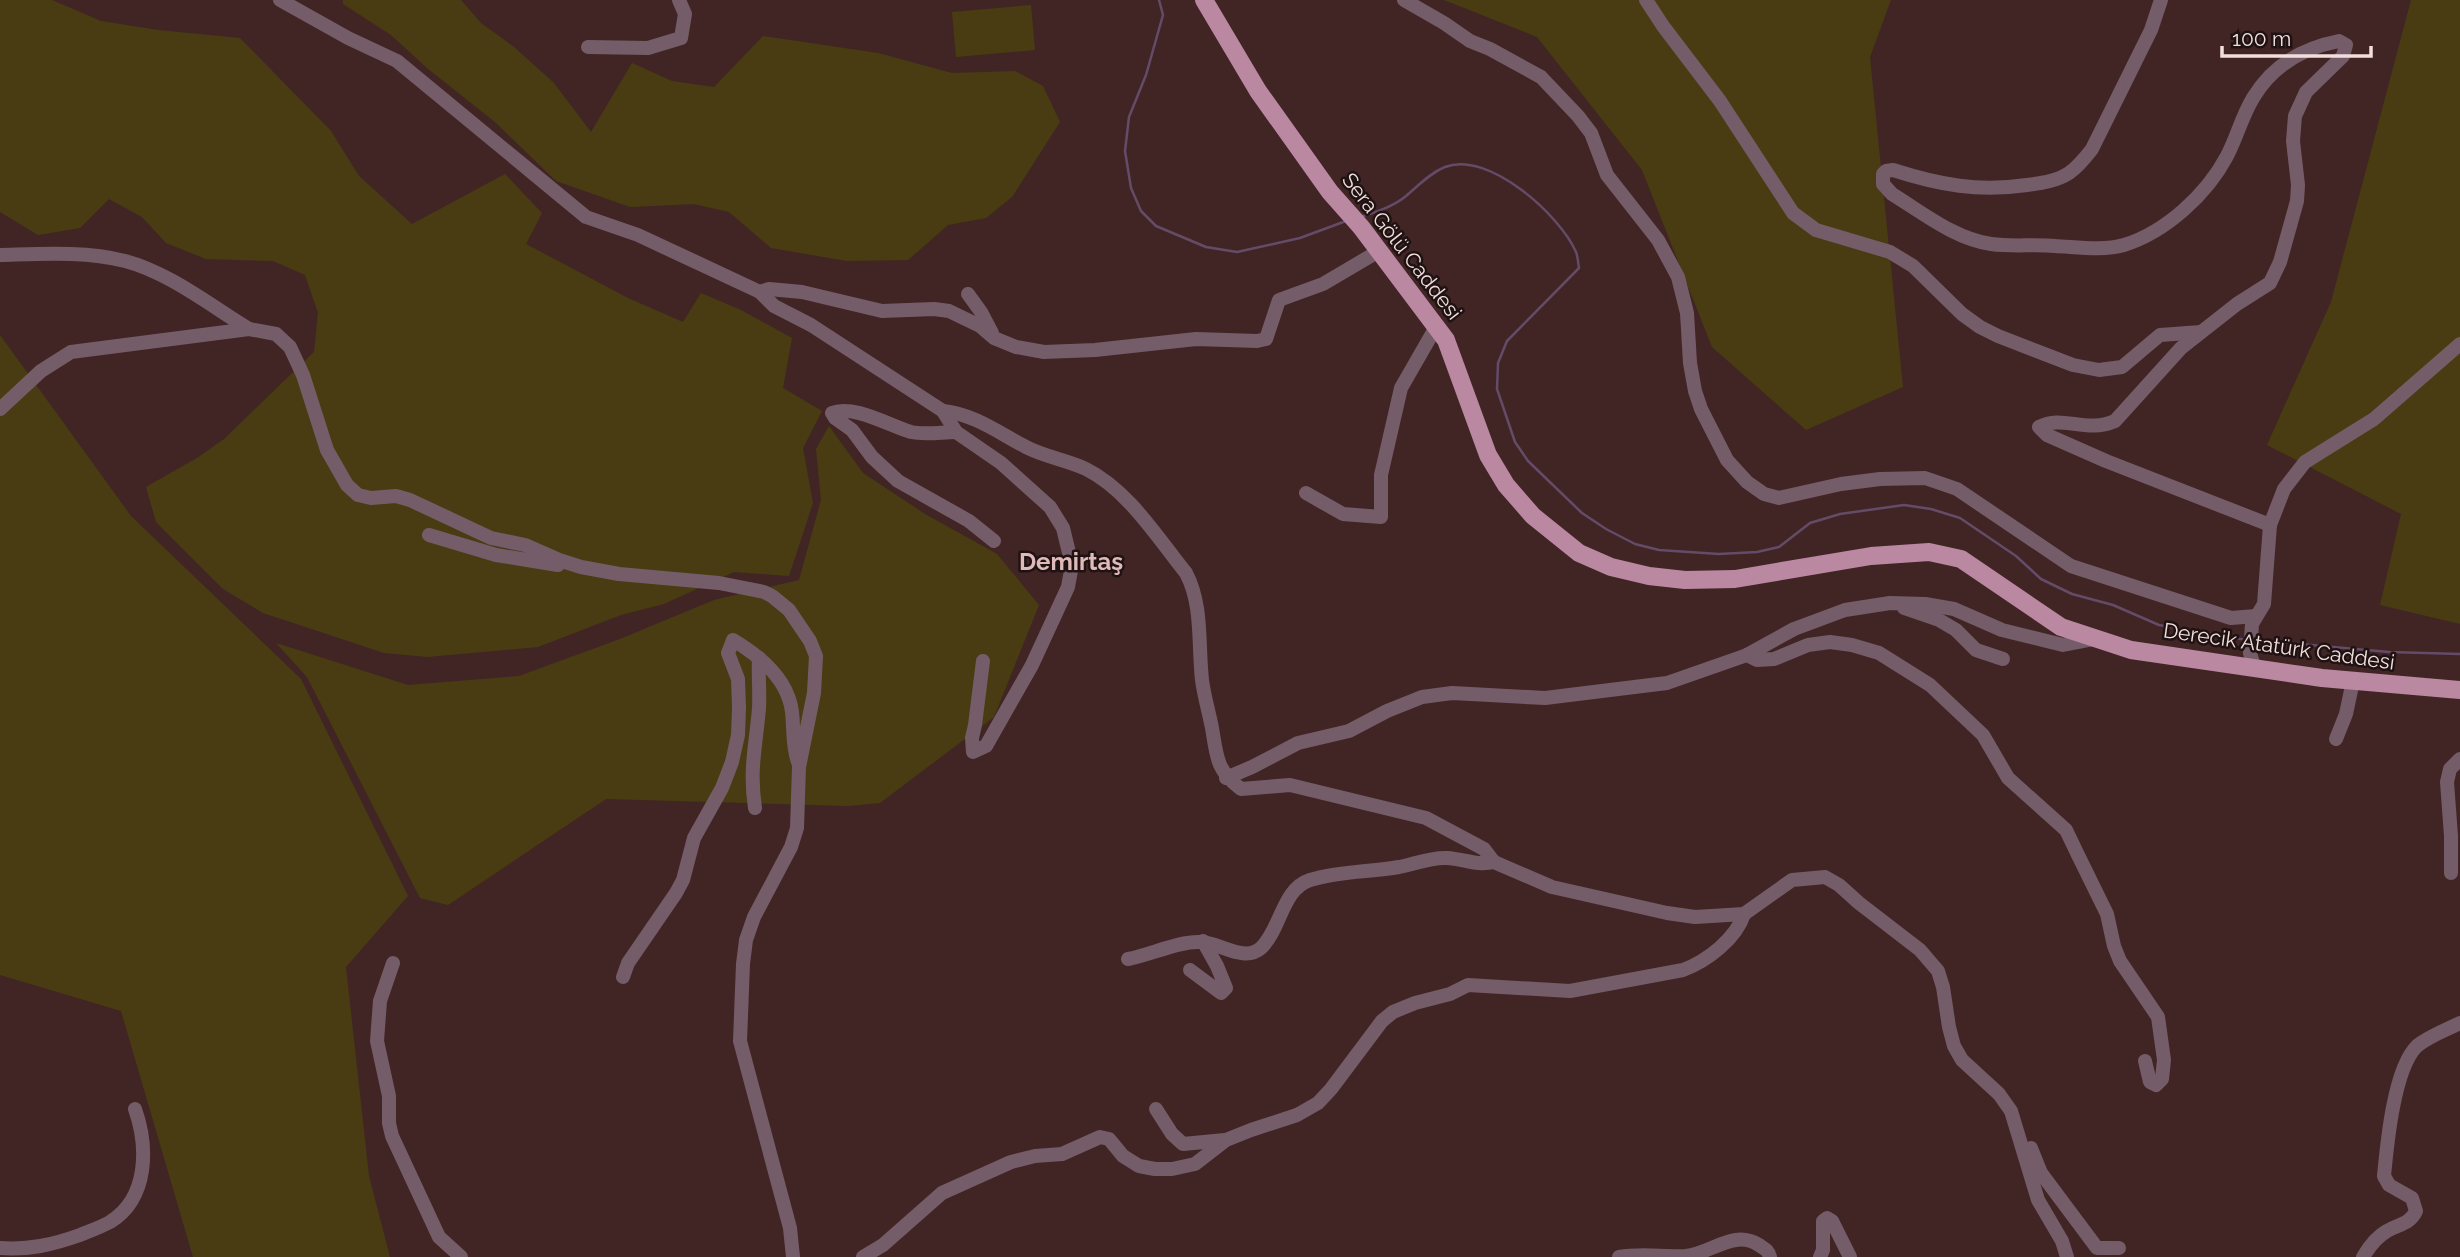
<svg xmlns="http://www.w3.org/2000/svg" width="2460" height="1257" viewBox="0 0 2460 1257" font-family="Raleway,sans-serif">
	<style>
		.green { fill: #493c12 }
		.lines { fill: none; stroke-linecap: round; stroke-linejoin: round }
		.stream { stroke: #644b68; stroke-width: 2.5 }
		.minor { stroke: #755c69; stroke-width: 14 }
		.major { stroke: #bb88a2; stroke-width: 18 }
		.labels { text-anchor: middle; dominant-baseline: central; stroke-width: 5; stroke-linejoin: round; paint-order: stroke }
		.street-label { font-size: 21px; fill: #f2dfdd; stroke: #1f1212 }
		.quarter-label { font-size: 24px; font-weight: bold; fill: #e0bab8; stroke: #1f1212 }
	</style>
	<rect width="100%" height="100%" fill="#412524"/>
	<!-- green -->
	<g class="green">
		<path d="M0,0H52L101,21L158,30L240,38L331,131L359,176L412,224L505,174L542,213L526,244L628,298L683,322L701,293L741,310L792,338L783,388L822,411L803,448L813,503L789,576L734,572L664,604L621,615L538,647L427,657L384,653L263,613L223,589L156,522L146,487L197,458L224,439L314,352L318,313L305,275L273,261L206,259L166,243L142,217L109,199L80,228L38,235L0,212Z"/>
		<path d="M343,0H461L481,23L514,47L554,83L591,132L632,63L672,81L714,87L763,36L878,53L952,73L1015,71L1043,86L1060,122L1012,197L986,218L948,225L908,260L847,261L771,248L729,212L694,204L630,207L556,181L495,122L427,68L391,35L343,4Z"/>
		<path d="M1444,0H1891L1870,57L1903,387L1806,430L1712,347L1642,170L1537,37Z"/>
		<path d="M2411,0H2460V624L2380,605L2401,514L2267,445L2331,302Z"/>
		<path d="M1031,5L1035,50L956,57L952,12Z"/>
		<path d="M0,335L131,516L301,679L408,896L346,967L369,1176L390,1257H193L121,1011L0,975Z"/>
		<path d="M829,426L863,473L925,514L997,554L1039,605L994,717L880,803L847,806L606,799L448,905L420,898L307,677L276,643L408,685L519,676L620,639L714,600L799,580L821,500L816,449Z"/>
	</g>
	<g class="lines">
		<!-- stream -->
		<g class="stream">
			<path d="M1159,0L1163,15L1146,75L1129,117L1125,151L1131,188L1141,211L1156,226L1206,247L1237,252L1300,238L1346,221"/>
			<path d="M1363,216C1377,212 1394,206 1406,196C1418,186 1430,173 1445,167C1488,150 1560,215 1576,252C1578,257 1578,263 1579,268L1507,341L1498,363L1497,389L1515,442L1528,461L1582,513L1606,529L1635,544L1659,550L1719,554L1757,552L1779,547L1810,523L1840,514L1904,505L1931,509L1960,518L2016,556L2041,579L2072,594L2113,605L2159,625L2247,640"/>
			<path d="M2257,640L2389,652L2460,654"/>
		</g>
		<!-- minor -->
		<g class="minor">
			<path d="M280,0L348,38L397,61L586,217L638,235L760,292L774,306L811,325L943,411L956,432L1001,463L1050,507L1063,528L1072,565L1068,587L1032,665L986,746L973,752L972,738L975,725L983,661"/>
			<path d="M1404,0L1444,23L1470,41L1490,49L1541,77L1578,116L1591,133L1607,175L1658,240L1678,277L1687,313L1690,363L1695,391L1701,409L1727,460L1747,482L1764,494L1779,498L1841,484L1880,479L1925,478L1957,489L2071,566L2231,618L2256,616"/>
			<path d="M1646,0L1663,26L1720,101L1793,213L1816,230L1890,252L1913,266L1962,314L1980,327L1998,336L2073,365L2099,370L2122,367L2160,335L2201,332"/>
			<path d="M2161,0L2151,30L2092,149C2085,158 2079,166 2069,173C2057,181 2042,183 2027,185C1978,192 1940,185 1893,170L1886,171L1883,174V184L1892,194C1923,213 1955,239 1991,244C2012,247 2034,244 2055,246C2077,247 2103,251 2124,245C2166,232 2207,194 2227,156C2237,137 2242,116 2253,98C2272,66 2303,48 2339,41L2346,45L2343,56L2306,92L2295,116L2293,141L2298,185L2297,201L2280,262L2270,283L2237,304L2181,348L2115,421C2085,434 2063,414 2039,427L2047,435L2106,461L2270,525"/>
			<path d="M588,47L648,48L681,38L685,14L679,0"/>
			<path d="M0,255C41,254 85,251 125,261C168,272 211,306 249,329"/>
			<path d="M760,292L769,289L802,292L882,311L934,309L949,311L980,326L994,338L1016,347L1044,352L1095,350L1196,339L1257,341L1266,339L1279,300L1323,284L1379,251"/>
			<path d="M968,294L981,312L992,333"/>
			<path d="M0,409L41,371L71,352L249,329L276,334L290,347L303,375L327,450L347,485L358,495L371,498L396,496L410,500L491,538L525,545L559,560L581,567L619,574L719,583L764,592L772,596L789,610L810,641L816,656L814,693L799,767L797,828L791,847L754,917L746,940L743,964L740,1041L790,1228L793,1257"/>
			<path d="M943,411C974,414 999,433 1026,447C1045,457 1067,460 1086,469C1128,490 1157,537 1186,573C1203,605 1198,644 1202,680C1204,696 1209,712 1212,728C1217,757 1216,770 1241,789L1290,785L1426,818L1484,849L1494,862L1552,887L1667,913L1695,917L1744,914L1792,880L1825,877L1839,885L1859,903L1920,950L1938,971L1943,987L1949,1027L1954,1046L1962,1060L1999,1094L2011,1111L2038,1200L2062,1241L2067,1257"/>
			<path d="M956,432C942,432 925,435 911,432C890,426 853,404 832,413L835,418L852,430L872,457L898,481L969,521L994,541"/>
			<path d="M1306,493L1343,514L1381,517V475L1401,388L1436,327"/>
			<path d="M429,535L496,555L558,565"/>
			<path d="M1904,608L1939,620L1956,630L1976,650L2003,659"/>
			<path d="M1747,655L1757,660L1774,659L1808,645L1830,642L1852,645L1879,653L1930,685L1983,735L2008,778L2066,830L2078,855L2107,914L2114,946L2120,961L2158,1017L2164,1060L2162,1079L2156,1085L2150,1082L2145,1061"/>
			<path d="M2254,667L2250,653L2252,624L2264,604L2270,525L2284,489L2305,462L2374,419L2460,344"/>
			<path d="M2336,739L2346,714L2353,681"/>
			<path d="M1226,778L1252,767L1298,743L1349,731L1387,711L1422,697L1452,693L1545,698L1667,683L1747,655L1794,629L1845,610L1890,603L1925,604L1954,609L2002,630L2063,645L2094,639"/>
			<path d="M755,808C749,768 756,746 759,708C760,692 758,675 759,658"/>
			<path d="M2451,873V836L2447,782L2450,769L2460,759"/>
			<path d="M1128,959C1150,955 1179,941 1200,942C1219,942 1244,963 1261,948C1281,929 1282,889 1310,880C1339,871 1370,872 1399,867C1414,864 1432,857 1447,858C1464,859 1477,866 1494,862"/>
			<path d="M393,963L380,1001L377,1041L389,1096V1123L392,1136L439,1237L461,1257"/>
			<path d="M1190,970L1221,993L1226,988L1217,966L1203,941"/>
			<path d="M623,977L628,963L676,893L683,880L694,838L722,788L732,762L738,735L739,708L738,679L728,653L733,640C760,656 788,679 792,712C794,729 792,746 798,762"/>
			<path d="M1156,1109L1172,1134L1183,1144L1225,1140"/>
			<path d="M2031,1148L2041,1173L2097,1248H2119"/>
			<path d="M0,1248C29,1250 52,1245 80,1235C90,1231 101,1227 110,1222C149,1198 148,1146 135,1109"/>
			<path d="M863,1257L883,1245L942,1193L1011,1162L1035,1156L1062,1154L1100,1137L1109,1139L1123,1156L1139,1166L1155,1169H1172L1195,1164L1226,1140L1251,1130L1297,1115L1318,1103L1331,1089L1382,1021L1393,1012L1415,1003L1450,994L1468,985L1570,991L1683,970C1707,961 1736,939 1744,914"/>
			<path d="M1619,1257C1641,1253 1663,1257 1686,1256C1712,1253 1734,1229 1759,1245C1765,1249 1768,1250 1770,1257"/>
			<path d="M1820,1257L1823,1250V1221L1827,1218L1832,1221L1850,1257"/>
			<path d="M2363,1257C2369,1247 2376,1237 2387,1231C2399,1224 2410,1224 2416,1211L2412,1198L2389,1185L2384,1176C2387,1144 2394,1068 2417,1046C2429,1036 2446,1030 2460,1023"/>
		</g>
		<!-- major -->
		<path class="major" d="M1204,0L1258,91L1330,192L1361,227L1446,340L1488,455L1506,485L1533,516L1579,553L1611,567L1649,576L1685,580L1735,579L1871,556L1929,552L1961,559L2061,627L2131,650L2322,678L2460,690"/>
	</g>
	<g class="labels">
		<!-- street labels -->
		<g class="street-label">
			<text transform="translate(1402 246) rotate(52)">Sera Gölü Caddesi</text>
			<text transform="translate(2279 646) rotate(8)">Derecik Atatürk Caddesi</text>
		</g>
		<!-- quarter labels -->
		<g class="quarter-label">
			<text x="1071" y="561">Demirtaş</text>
		</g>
	</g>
	<!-- scale -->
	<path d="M2222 46v10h149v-10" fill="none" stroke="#f2dfdd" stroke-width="3.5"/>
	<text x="2232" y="46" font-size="21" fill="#f2dfdd" stroke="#1f1212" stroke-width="5" paint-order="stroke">100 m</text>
</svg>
